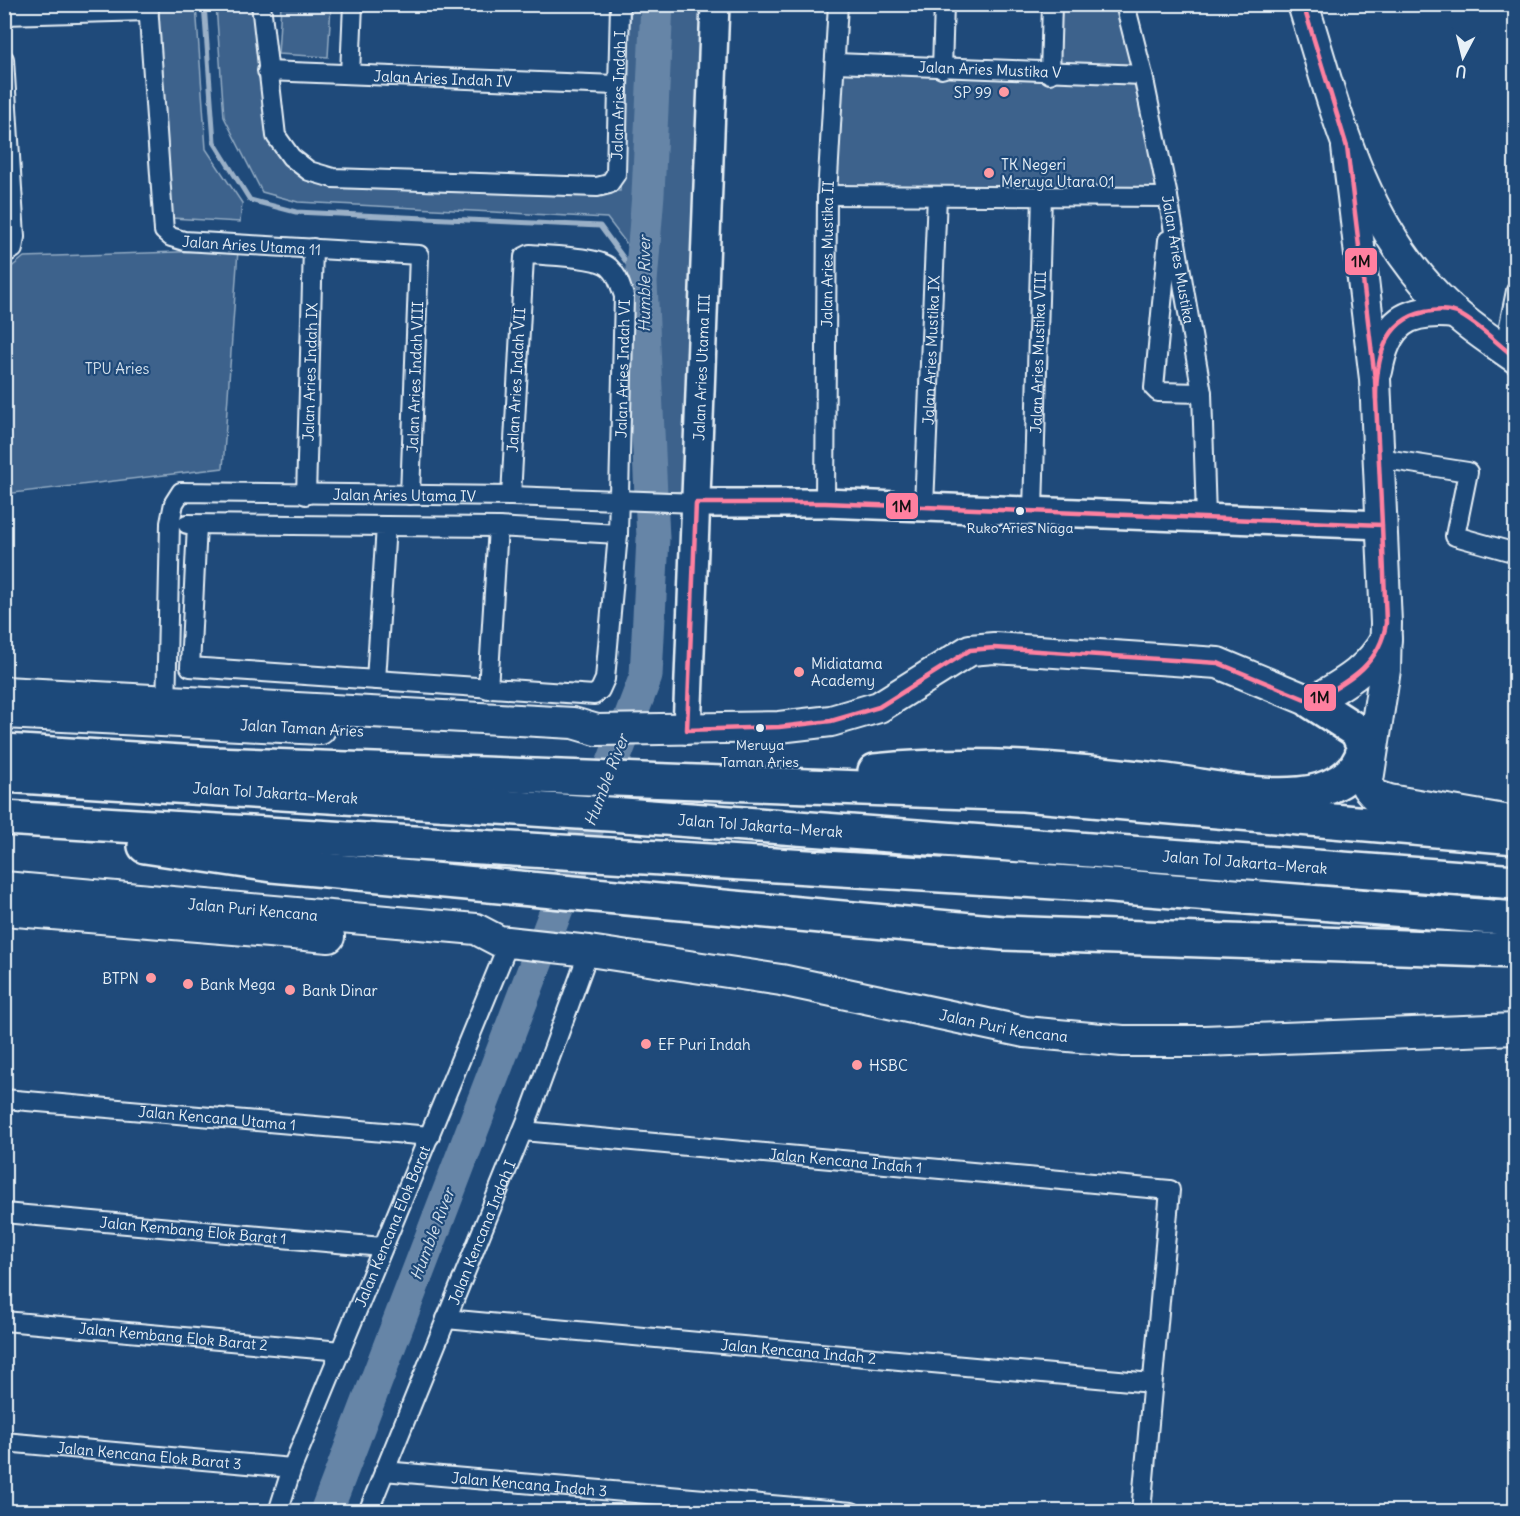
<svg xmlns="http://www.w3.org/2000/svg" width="1520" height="1516" viewBox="0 0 1520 1516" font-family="Delius,sans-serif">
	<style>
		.green { fill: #3c628c; stroke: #92aac2; stroke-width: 1.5 }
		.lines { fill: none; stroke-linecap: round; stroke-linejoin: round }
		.stream { stroke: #9ab0c7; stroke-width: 5 }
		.river { stroke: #6685a7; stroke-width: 33 }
		.street-casing { stroke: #e8f1f8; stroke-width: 22 }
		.secondary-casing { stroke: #e8f1f8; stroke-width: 32 }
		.primary-casing { stroke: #e8f1f8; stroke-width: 34 }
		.highway-casing { stroke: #e8f1f8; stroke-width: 38 }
		.street { stroke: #1f4a7a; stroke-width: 18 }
		.secondary { stroke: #1f4a7a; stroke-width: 27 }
		.primary { stroke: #1f4a7a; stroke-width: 30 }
		.highway { stroke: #1f4a7a; stroke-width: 33 }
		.bus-1-casing { stroke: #1f4a7a; stroke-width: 9 }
		.bus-1 { stroke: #ff80a0; stroke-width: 4.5 }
		.poi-dot { fill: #ff9aa2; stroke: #1f4a7a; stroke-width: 2 }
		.bus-dot { fill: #e8f1f8; stroke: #1f4a7a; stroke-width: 2 }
		.labels { text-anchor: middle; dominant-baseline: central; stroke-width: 4.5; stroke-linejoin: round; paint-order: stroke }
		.bus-label { font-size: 14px; fill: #e8f1f8; stroke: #1f4a7a }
		.street-label { font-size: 15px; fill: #e8f1f8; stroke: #1f4a7a }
		.poi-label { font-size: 15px; fill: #e8f1f8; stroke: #1f4a7a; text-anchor: start }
		.park-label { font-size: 15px; fill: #d7e3ed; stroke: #1f4a7a }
		.water-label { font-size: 16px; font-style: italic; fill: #d4e1ec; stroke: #1f4a7a }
		.line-badge { stroke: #1f4a7a; stroke-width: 2 }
		.pale-badge-label { font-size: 16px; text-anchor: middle; font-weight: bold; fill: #111 }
	</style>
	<rect width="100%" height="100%" fill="#1f4a7a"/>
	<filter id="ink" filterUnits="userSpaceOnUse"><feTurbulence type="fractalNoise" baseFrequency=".0167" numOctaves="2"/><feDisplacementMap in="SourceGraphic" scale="12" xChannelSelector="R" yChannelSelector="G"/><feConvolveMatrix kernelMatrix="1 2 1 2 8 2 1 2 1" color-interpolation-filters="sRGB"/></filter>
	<g filter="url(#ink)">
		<!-- green -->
		<g class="green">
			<path d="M158,5H196L206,149L242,203L240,222L171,218Z"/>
			<path d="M216,5H256L265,125L295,164L341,183L620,191L631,5H648L636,256L607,218L298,202L262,192L224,117Z"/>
			<path d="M281,5H331L328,57L278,54Z"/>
			<path d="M662,5H705L688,491L657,493L648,277Z"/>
			<path d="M1053,5H1123L1137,69L1052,64Z"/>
			<path d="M839,72L1141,84L1163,190L835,187Z"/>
			<path d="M238,250L223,468L5,494L4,273L24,257Z"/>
		</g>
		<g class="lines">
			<!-- stream -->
			<path class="stream" d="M204,4L214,142L250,200L296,212L600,226L641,282"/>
			<!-- river -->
			<path class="river" d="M326,1512L646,676L653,538L641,282L648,194L657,4"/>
			<defs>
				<g id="street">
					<path id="s1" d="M148,4L164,231L171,237L184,241L419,255L410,495"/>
					<path id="s2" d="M261,4L276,136L291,157L309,171L333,178L597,187L609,184L616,174L620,4"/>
					<path id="s3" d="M1125,4L1143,75L1168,197L1202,393L1206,517"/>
					<path d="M4,15L149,11"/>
					<path d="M4,59L15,237L13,249L4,254"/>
					<path id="s4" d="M836,63L1143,75"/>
					<path d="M942,69L944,4"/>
					<path id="s5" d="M267,71L616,85"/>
					<path d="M350,74L353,4"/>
					<path d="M1050,74L1052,4"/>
					<path d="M827,195L1168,197"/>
					<path d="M1168,240L1154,388L1158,392L1202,393"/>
					<path d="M1504,350L1516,291"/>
					<path d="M1379,458L1468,472L1455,536L1516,553"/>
					<path id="s6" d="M306,495L313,248"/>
					<path id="s7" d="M825,503L827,195L838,4"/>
					<path id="s8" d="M924,506L937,196"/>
					<path id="s9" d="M1033,510L1042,195"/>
					<path d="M187,524L386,526L376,680"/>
					<path id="s10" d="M197,525L190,667L594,695L600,690L605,679L618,534L624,296C620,285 618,275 609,267C596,256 549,256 530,254L524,257L511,496"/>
					<path d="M386,526L498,527L488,689"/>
					<path d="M498,527L618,534"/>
					<path id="s11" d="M166,710L170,523L174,503L181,492L511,496L696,503"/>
					<path id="s12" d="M4,1099L430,1136"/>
					<path id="s13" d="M523,1131L1170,1190L1141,1512"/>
					<path id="s14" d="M4,1213L382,1247"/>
					<path id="s15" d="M446,1319L1152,1383"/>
					<path id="s16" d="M4,1321L341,1351"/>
					<path id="s17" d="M4,1442L292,1468"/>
					<path id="s18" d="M384,1471L852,1512"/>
					<path id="s19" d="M278,1512L292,1468L509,942"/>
					<path id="s20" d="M368,1512L531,1110L589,951"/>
				</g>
				<g id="secondary">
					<path d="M696,503H825L1382,525"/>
					<path id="s21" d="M687,730L715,4"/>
				</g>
				<g id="primary">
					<path d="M1303,4C1335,107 1359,216 1437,296C1460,320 1489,339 1516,358"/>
					<path d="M1347,147L1375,379L1386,623L1385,670L1367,787L1374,795L1389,800L1516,822"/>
					<path d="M1377,371C1386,322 1406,308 1455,313"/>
					<path d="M4,692L573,723L597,730L779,727L831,721L879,707L970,650L994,648L1218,663L1312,702C1344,683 1367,672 1386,639"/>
					<path d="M4,713L320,729"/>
					<path id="s22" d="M4,887L476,929L499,941L589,951L781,980L1025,1032L1123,1041H1204L1516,1029"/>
					<path d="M4,910L329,937"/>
				</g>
				<g id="highway">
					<path d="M4,751L214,764L1023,794L1516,837"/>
					<path d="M875,771C969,761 1065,769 1158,780C1205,785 1251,798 1299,794C1326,792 1360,777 1364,747L1357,731L1312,702"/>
					<path id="s23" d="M4,775L624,815L1516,882"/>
					<path d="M4,818L1087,884L1516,919"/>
					<path d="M145,846L272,865L1003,933L1516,951"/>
				</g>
			</defs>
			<!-- street casing -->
			<use href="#street" class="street-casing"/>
			<!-- secondary casing -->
			<use href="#secondary" class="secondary-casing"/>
			<!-- primary casing -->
			<use href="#primary" class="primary-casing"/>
			<!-- highway casing -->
			<use href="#highway" class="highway-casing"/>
			<!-- street -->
			<use href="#street" class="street"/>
			<!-- secondary -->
			<use href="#secondary" class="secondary"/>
			<!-- primary -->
			<use href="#primary" class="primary"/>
			<!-- highway -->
			<use href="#highway" class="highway"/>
			<defs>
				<g id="bus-1">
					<path d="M1303,4L1347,147L1375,379L1382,525"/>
					<path d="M1376,399C1376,362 1383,320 1425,312C1435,310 1447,309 1457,313C1479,324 1496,343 1516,358"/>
					<path d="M696,503H825L1382,525L1386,623C1380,666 1346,682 1312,702L1218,663L994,648L970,650L879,707L831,721L779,727L687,730Z"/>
				</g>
			</defs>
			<!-- bus-1 casing -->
			<use href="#bus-1" class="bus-1-casing"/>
			<!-- bus-1 -->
			<use href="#bus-1" class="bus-1"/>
		</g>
	</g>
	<!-- markers -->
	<g class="poi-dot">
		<circle cx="1004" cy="92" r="6"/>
		<circle cx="989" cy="173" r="6"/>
		<circle cx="799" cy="672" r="6"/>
		<circle cx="151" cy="978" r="6"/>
		<circle cx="188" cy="984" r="6"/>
		<circle cx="290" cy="990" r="6"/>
		<circle cx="646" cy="1044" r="6"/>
		<circle cx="857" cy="1065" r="6"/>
	</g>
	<g class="bus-dot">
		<circle cx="1020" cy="511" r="5"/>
		<circle cx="760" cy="728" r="5"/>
	</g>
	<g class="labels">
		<!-- bus labels -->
		<g class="bus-label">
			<text x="1020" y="528">Ruko Aries Niaga</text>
			<text x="760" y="745">Meruya<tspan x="760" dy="17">Taman Aries</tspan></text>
		</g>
		<!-- street labels -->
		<g class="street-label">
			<text stroke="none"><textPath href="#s4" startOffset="154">Jalan Aries Mustika V</textPath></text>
			<text stroke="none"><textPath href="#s5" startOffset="176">Jalan Aries Indah IV</textPath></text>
			<text stroke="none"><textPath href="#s2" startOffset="574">Jalan Aries Indah I</textPath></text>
			<text stroke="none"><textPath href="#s1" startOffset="318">Jalan Aries Utama 11</textPath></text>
			<text stroke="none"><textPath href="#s7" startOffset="249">Jalan Aries Mustika II</textPath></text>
			<text stroke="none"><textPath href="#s3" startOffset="261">Jalan Aries Mustika</textPath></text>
			<text stroke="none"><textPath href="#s8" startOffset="156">Jalan Aries Mustika IX</textPath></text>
			<text stroke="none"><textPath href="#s9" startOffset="158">Jalan Aries Mustika VIII</textPath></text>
			<text stroke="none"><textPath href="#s21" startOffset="363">Jalan Aries Utama III</textPath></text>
			<text stroke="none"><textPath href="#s10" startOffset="878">Jalan Aries Indah VI</textPath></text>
			<text stroke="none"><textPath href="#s6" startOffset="123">Jalan Aries Indah IX</textPath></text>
			<text transform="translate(415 377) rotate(-88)">Jalan Aries Indah VIII</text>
			<text transform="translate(516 380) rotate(-87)">Jalan Aries Indah VII</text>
			<text stroke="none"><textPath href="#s11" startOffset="444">Jalan Aries Utama IV</textPath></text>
			<text transform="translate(302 728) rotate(3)">Jalan Taman Aries</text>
			<text stroke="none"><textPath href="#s23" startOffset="272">Jalan Tol Jakarta–Merak</textPath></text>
			<text stroke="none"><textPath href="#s23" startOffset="758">Jalan Tol Jakarta–Merak</textPath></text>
			<text stroke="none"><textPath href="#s23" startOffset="1244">Jalan Tol Jakarta–Merak</textPath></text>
			<text stroke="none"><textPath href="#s22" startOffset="250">Jalan Puri Kencana</textPath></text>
			<text stroke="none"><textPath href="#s22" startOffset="1012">Jalan Puri Kencana</textPath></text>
			<text stroke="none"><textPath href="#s12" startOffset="214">Jalan Kencana Utama 1</textPath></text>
			<text stroke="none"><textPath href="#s13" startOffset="324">Jalan Kencana Indah 1</textPath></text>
			<text stroke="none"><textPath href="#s19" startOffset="308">Jalan Kencana Elok Barat</textPath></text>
			<text stroke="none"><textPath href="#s14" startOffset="190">Jalan Kembang Elok Barat 1</textPath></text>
			<text stroke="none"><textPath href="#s20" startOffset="302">Jalan Kencana Indah I</textPath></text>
			<text stroke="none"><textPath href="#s16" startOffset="170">Jalan Kembang Elok Barat 2</textPath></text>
			<text stroke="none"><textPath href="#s15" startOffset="354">Jalan Kencana Indah 2</textPath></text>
			<text stroke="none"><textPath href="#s17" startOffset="146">Jalan Kencana Elok Barat 3</textPath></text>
			<text stroke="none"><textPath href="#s18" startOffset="146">Jalan Kencana Indah 3</textPath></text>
		</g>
		<!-- poi labels -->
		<g class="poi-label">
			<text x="992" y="92" text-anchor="end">SP 99</text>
			<text x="1001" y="164">TK Negeri<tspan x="1001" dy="17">Meruya Utara 01</tspan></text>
			<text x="811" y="663">Midiatama<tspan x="811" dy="17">Academy</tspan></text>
			<text x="139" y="978" text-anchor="end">BTPN</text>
			<text x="200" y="984">Bank Mega</text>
			<text x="302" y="990">Bank Dinar</text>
			<text x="658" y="1044">EF Puri Indah</text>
			<text x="869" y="1065">HSBC</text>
		</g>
		<!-- park labels -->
		<g class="park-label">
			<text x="117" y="368">TPU Aries</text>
		</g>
		<!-- water labels -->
		<g class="water-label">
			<text transform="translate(644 284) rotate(-90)">Humble River</text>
			<text transform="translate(606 780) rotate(-69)">Humble River</text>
			<text transform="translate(432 1234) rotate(-69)">Humble River</text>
		</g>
	</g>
	<g class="line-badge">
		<rect x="1344" y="247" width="34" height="29" rx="6" fill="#ff80a0"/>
		<rect x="885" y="492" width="34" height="28" rx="6" fill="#ff80a0"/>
		<rect x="1303" y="683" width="34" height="29" rx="6" fill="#ff80a0"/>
	</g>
	<g class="pale-badge-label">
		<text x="1361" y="267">1M</text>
		<text x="902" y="512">1M</text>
		<text x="1320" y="703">1M</text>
	</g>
	<!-- margin -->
	<rect width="1520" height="1516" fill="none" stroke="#1f4a7a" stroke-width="24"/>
	<rect x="12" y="12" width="1496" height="1492" fill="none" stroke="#e8f1f8" stroke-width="2" filter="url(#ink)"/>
	<!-- north arrow -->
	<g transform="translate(1463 57) rotate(187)" stroke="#1f4a7a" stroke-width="4.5" paint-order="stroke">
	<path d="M0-4.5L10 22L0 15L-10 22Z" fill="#e8f1f8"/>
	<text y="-9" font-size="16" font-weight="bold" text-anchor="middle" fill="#e8f1f8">U</text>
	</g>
</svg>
